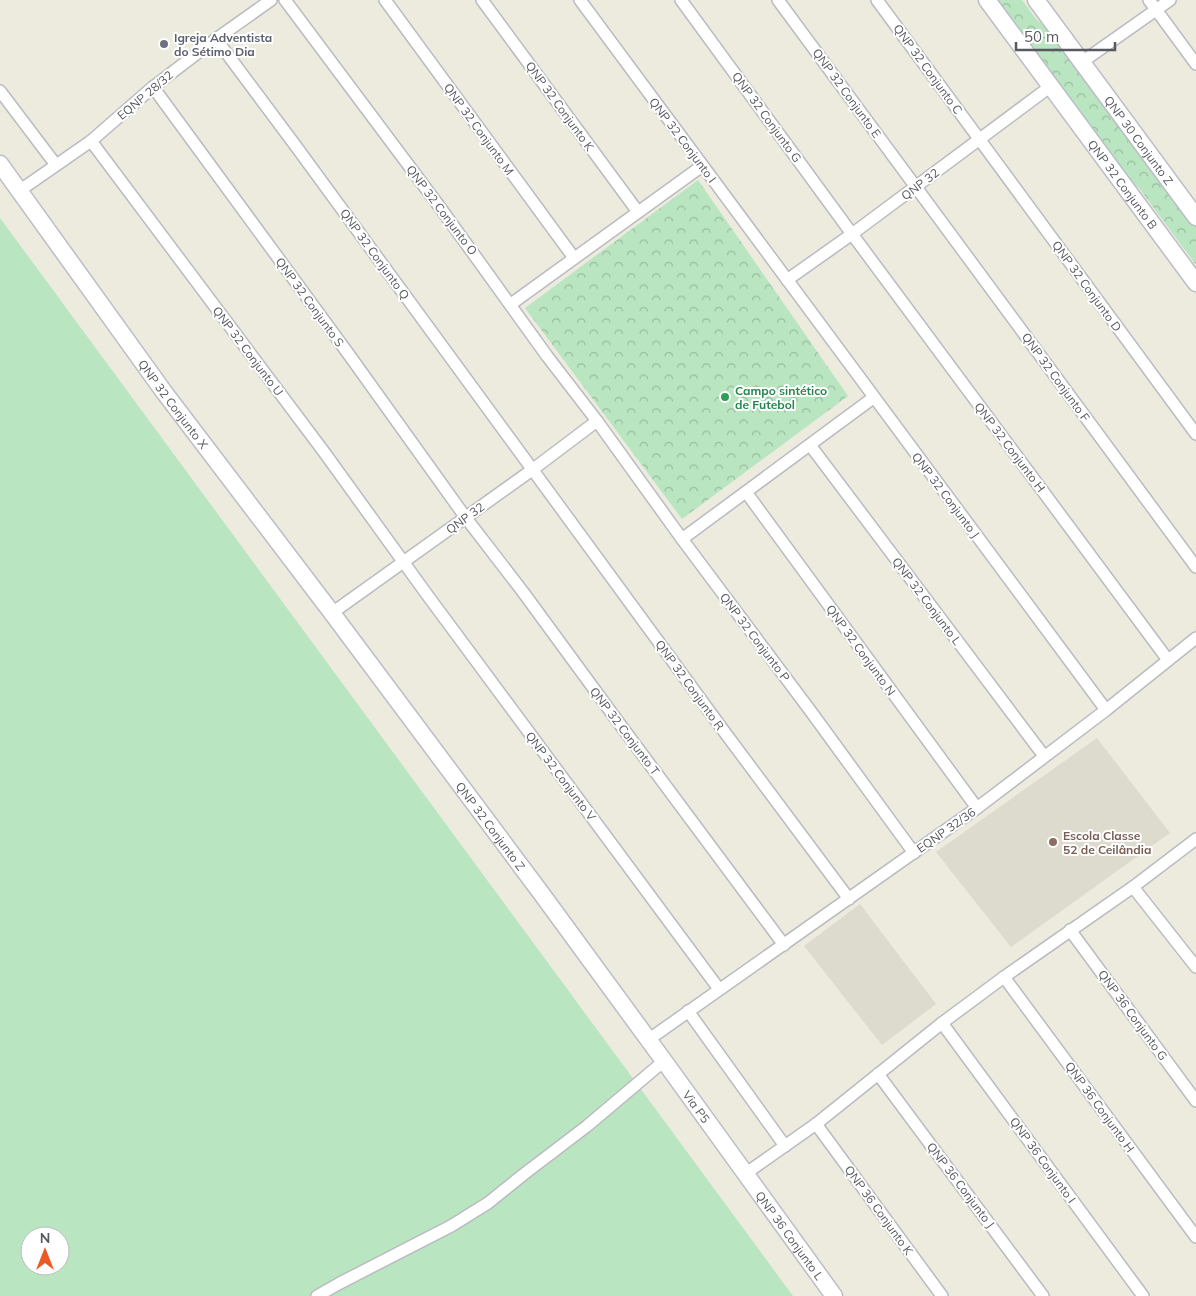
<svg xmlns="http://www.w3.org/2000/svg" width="1196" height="1296" viewBox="0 0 1196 1296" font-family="Mulish,sans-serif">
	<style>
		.education { fill: #dcdbcd }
		.green { fill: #b9e5c1; fill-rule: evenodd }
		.park { fill: url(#park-crowns) }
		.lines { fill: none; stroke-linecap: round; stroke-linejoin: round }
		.street-casing { stroke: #babbc1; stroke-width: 14 }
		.secondary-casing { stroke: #bcbdc6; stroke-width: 19 }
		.street { stroke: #fff; stroke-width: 11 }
		.secondary { stroke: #fff; stroke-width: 16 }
		.worship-dot { fill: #6b7280; stroke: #fff; stroke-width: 2 }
		.leisure-dot { fill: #2e9e5b; stroke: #fff; stroke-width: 2 }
		.education-dot { fill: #8d6e63; stroke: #fff; stroke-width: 2 }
		.labels { text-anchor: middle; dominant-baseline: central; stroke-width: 4; stroke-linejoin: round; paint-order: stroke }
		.worship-label { font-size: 12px; font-weight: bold; fill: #5b616d; stroke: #fff; text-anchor: start }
		.street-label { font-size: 12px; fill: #585a60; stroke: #fff }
		.leisure-label { font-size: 12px; font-weight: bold; fill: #27864d; stroke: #fff; text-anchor: start }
		.education-label { font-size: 12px; font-weight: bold; fill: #785e54; stroke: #fff; text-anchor: start }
	</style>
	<defs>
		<pattern id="park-crowns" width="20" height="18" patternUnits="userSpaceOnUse" patternTransform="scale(1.25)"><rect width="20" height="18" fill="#b9e5c1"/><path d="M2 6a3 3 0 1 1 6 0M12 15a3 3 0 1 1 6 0" fill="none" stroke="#99bda0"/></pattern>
	</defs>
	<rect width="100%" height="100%" fill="#ecebde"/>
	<!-- education -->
	<g class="education">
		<path d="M1097,738L1170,833L1011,947L936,852Z"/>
		<path d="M860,904L936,1004L882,1045L804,946Z"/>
	</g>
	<!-- green -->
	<path class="green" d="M0,218L793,1296H0ZM30,1236H60V1266H30Z"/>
	<!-- park -->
	<g class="park">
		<path d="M996,0H1022L1036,19L1056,35L1196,225V265L1139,188L1124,176Z"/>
		<path d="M698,180L848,396L682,519L525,308Z"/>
	</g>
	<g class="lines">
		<defs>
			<g id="street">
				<path d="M285,0L439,206L547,356L597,421L682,539L812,713L914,853"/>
				<path d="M385,0L574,258"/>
				<path d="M482,0L638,212"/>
				<path d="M580,0L1106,710"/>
				<path d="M681,0L852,234L1168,660"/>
				<path d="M778,0L1196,567"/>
				<path d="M877,0L1196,434"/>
				<path d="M1149,0L1196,64"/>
				<path d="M216,39L295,145L726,734L849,899"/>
				<path d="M1082,62L1170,0"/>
				<path d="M153,87L347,352L466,518L523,592L616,719L784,945"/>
				<path d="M0,91L56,165"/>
				<path d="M91,141L324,452L428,596L719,989"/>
				<path d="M19,191L91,141L153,87L216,39L271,0"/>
				<path d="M787,280L852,234L1051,86"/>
				<path d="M511,304L702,166"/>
				<path d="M810,445L1044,756"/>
				<path d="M746,492L977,808"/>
				<path d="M682,539L873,398"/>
				<path d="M332,613L532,470L597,421"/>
				<path d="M1133,887L1196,967"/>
				<path d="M1070,930L1196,1101"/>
				<path d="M1004,977L1196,1237"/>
				<path d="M688,1011L785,1146"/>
				<path d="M942,1023L1143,1296"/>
				<path d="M648,1040L977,808L1106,710L1196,638"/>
				<path d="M878,1074L1043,1296"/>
				<path d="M816,1124L942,1296"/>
				<path d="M745,1174L816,1124L942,1023L1004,977L1133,887L1196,839"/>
				<path d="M317,1296L340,1283L451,1226L488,1203L524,1174L587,1126L664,1061"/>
			</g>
			<g id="secondary">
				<path id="s1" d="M987,0L1196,283"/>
				<path id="s2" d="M1036,0L1196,217"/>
				<path id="s3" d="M0,164L164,392L332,613L541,893L664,1061L834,1296"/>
			</g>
		</defs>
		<!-- street casing -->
		<use href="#street" class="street-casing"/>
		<!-- secondary casing -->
		<use href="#secondary" class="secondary-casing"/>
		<!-- street -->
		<use href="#street" class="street"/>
		<!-- secondary -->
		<use href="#secondary" class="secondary"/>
	</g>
	<!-- markers -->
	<circle class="worship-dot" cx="164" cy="44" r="5"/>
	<circle class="leisure-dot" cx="725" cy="397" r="5"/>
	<circle class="education-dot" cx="1053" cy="842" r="5"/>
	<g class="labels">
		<!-- worship labels -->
		<g class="worship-label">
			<text x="174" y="37">Igreja Adventista<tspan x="174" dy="14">do Sétimo Dia</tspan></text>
		</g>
		<!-- street labels -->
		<g class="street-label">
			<text transform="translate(928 69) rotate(54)">QNP 32 Conjunto C</text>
			<text transform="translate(847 93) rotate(54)">QNP 32 Conjunto E</text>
			<text transform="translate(145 95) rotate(-40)">EQNP 28/32</text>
			<text transform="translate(560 106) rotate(54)">QNP 32 Conjunto K</text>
			<text transform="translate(767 117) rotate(54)">QNP 32 Conjunto G</text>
			<text transform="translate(479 129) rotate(54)">QNP 32 Conjunto M</text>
			<text stroke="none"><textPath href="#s2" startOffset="174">QNP 30 Conjunto Z</textPath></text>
			<text transform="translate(683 140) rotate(53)">QNP 32 Conjunto I</text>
			<text transform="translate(920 184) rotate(-37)">QNP 32</text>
			<text stroke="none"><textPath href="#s1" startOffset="229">QNP 32 Conjunto B</textPath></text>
			<text transform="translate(442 210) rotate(53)">QNP 32 Conjunto O</text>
			<text transform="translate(375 254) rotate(54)">QNP 32 Conjunto Q</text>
			<text transform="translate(1087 286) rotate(54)">QNP 32 Conjunto D</text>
			<text transform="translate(310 302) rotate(54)">QNP 32 Conjunto S</text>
			<text transform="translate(248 351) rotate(53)">QNP 32 Conjunto U</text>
			<text transform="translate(1056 377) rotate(54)">QNP 32 Conjunto F</text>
			<text stroke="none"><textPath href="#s3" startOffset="296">QNP 32 Conjunto X</textPath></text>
			<text transform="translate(1010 447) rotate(53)">QNP 32 Conjunto H</text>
			<text transform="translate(946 495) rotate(53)">QNP 32 Conjunto J</text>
			<text transform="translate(465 518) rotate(-36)">QNP 32</text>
			<text transform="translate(927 601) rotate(53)">QNP 32 Conjunto L</text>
			<text transform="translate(755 637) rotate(53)">QNP 32 Conjunto P</text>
			<text transform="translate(861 650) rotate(54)">QNP 32 Conjunto N</text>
			<text transform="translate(690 685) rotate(54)">QNP 32 Conjunto R</text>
			<text transform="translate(625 731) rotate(53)">QNP 32 Conjunto T</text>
			<text transform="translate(561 776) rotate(53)">QNP 32 Conjunto V</text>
			<text stroke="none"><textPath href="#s3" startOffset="824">QNP 32 Conjunto Z</textPath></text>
			<text transform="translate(946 830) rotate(-35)">EQNP 32/36</text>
			<text transform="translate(1133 1015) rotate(54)">QNP 36 Conjunto G</text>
			<text stroke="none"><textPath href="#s3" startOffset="1172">Via P5</textPath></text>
			<text transform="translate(1100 1107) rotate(54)">QNP 36 Conjunto H</text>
			<text transform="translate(1043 1160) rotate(54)">QNP 36 Conjunto I</text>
			<text transform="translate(961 1185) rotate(53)">QNP 36 Conjunto J</text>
			<text transform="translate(879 1210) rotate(54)">QNP 36 Conjunto K</text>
			<text stroke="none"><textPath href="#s3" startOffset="1331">QNP 36 Conjunto L</textPath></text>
		</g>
		<!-- leisure labels -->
		<g class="leisure-label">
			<text x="735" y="390">Campo sintético<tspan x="735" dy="14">de Futebol</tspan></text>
		</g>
		<!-- education labels -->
		<g class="education-label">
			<text x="1063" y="835">Escola Classe<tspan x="1063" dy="14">52 de Ceilândia</tspan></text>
		</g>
	</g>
	<!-- north arrow -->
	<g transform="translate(45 1251)"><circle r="24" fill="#ffffff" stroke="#bcbdbf"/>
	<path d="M0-4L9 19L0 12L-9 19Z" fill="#ee5822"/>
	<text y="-8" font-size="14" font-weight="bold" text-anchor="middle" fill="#585a60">N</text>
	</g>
	<!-- scale -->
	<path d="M1016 42v8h99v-8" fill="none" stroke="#585a60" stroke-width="2.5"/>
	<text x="1024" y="42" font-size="15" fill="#585a60" stroke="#ffffff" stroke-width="4" paint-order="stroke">50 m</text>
</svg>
